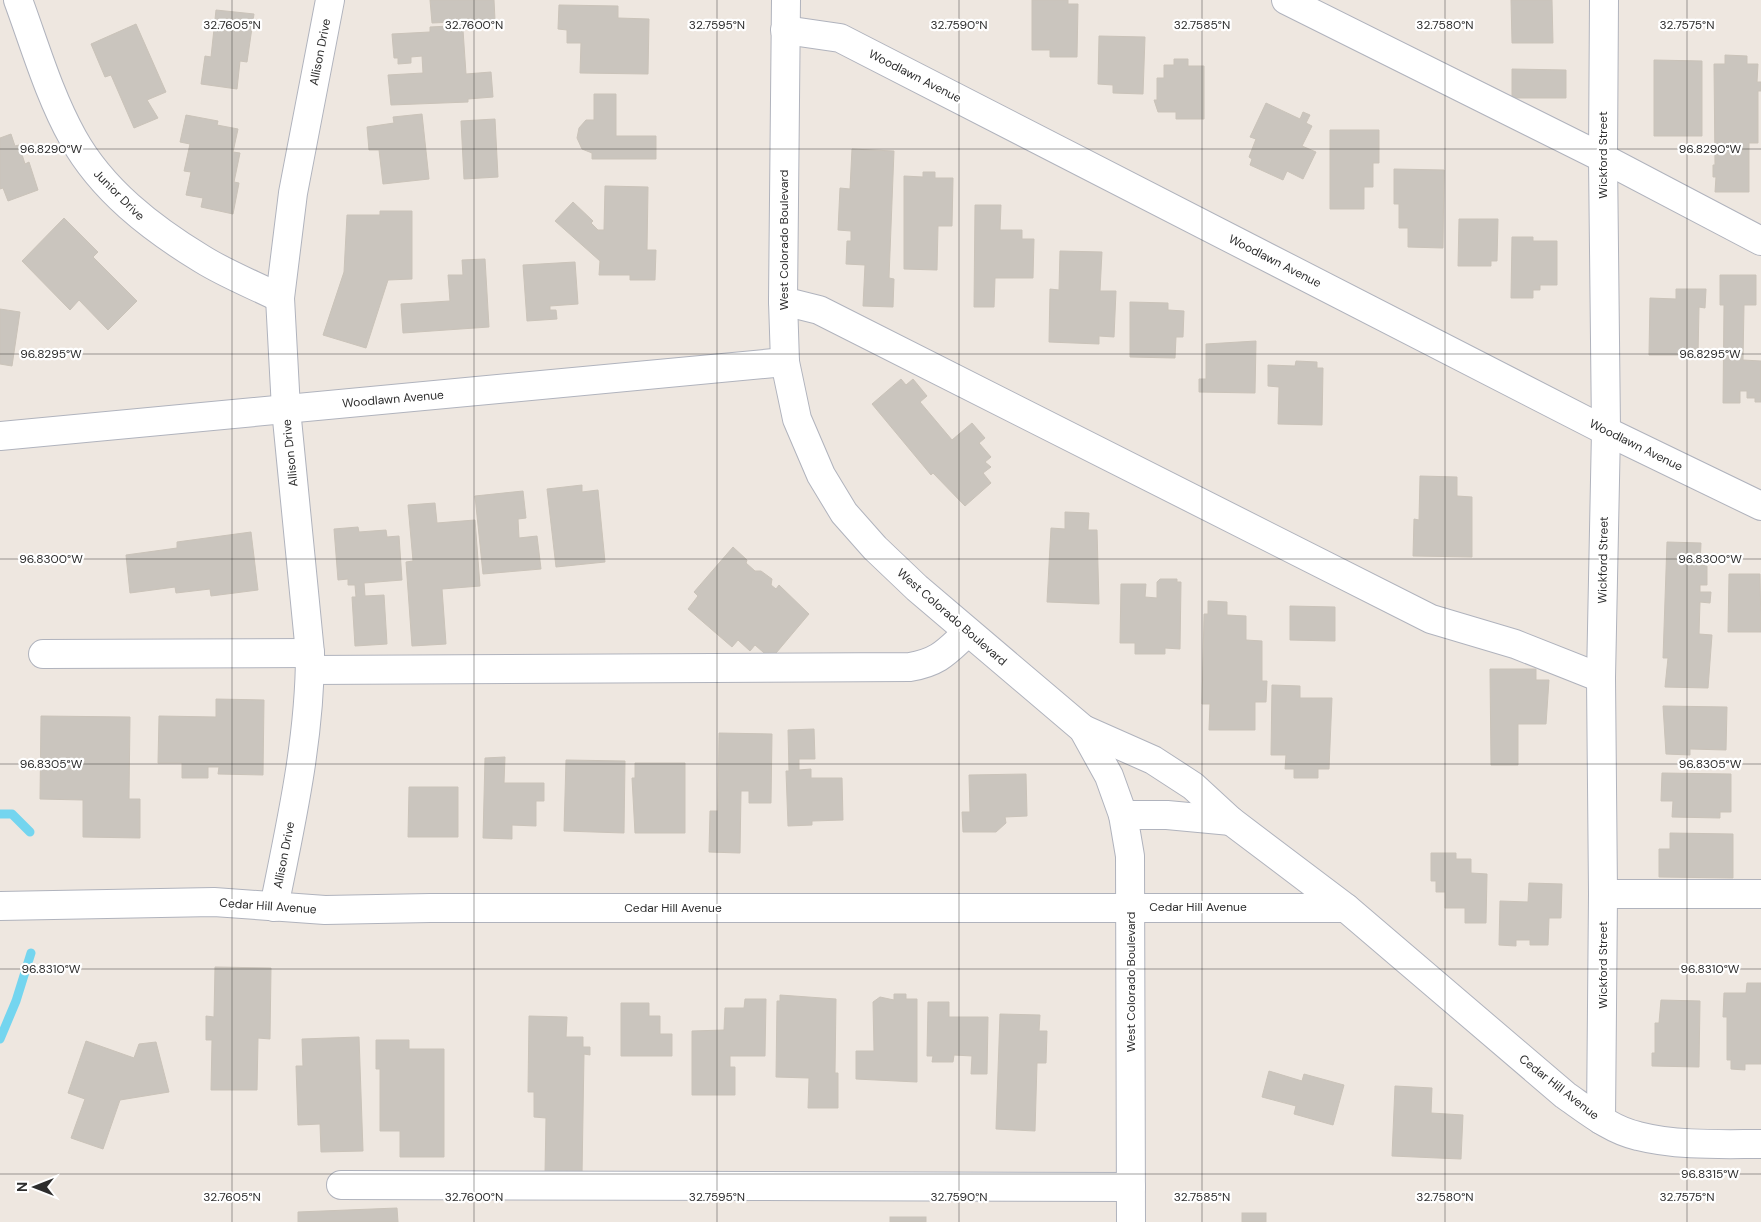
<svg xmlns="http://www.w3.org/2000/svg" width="1761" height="1222" viewBox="0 0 1761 1222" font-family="'DM Sans',sans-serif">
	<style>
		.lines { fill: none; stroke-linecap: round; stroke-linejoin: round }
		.stream { stroke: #74d5ef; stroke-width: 9 }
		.building { fill: #cac5be; stroke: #cac3b9 }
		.minor-casing { stroke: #b0b3bd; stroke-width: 30 }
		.minor { stroke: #fff; stroke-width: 28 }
		.ticks { fill: none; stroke: #2d2d2d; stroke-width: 1; stroke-opacity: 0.45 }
		.labels { text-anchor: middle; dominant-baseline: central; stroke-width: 4.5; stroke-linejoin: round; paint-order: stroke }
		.street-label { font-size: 12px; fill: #2d2d2d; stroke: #fff }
		.ticks-label { font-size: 12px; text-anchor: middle; fill: #2d2d2d; stroke: #fff; stroke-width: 4.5; stroke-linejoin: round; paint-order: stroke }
	</style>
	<rect width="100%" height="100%" fill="#eee7e0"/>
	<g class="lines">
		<!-- stream -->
		<g class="stream">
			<path d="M0,814H12L30,832"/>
			<path d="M0,1039L16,1001L31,953"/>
		</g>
	</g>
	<!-- building -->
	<g class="building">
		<path d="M430,0H494L495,20L432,23Z"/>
		<path d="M1032,0H1068V4H1078L1077,57H1050V50H1032Z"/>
		<path d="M1511,0H1552L1553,43H1512Z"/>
		<path d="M559,5L618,6V18L649,19L648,74L580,73L581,43H567V30L558,29Z"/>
		<path d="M216,10L254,14L247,62L240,61L237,89L201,84L205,56L211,57Z"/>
		<path d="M136,24L166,92L147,100L158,118L134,128L111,75L105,77L91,44Z"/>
		<path d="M450,26L451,31L463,30L466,74L491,72L493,97L468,99V102L391,105L388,75L423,73L422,56L411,57V63L398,64V58H394L392,34L430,32V27Z"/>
		<path d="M1099,36L1145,37L1143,94L1113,93V85L1098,84Z"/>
		<path d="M1725,55L1747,56V64H1758L1757,82H1761V91H1758V143H1749V192H1715L1716,177H1713V165H1715L1714,64H1725Z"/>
		<path d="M1174,59H1188V66H1204V119H1176V112H1158L1154,100H1157V78H1164V65H1174Z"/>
		<path d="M1654,60L1702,61V136H1654Z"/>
		<path d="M1512,69L1566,70V98H1512Z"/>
		<path d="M594,94H616V136H656V159H592V153L582,149L577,138L579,128L586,120H594Z"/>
		<path d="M1266,103L1300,119L1303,112L1310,115L1306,123L1312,126L1302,146L1316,152L1303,179L1287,171L1283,180L1250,165L1252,159L1249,157L1256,139L1250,137Z"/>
		<path d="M422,114L429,179L383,184L379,150H369L367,127L394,123L393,117Z"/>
		<path d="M186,115L218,121L217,125L238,129L233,152L240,153L234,182L239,183L233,214L201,207L203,198L186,195L191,172L184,171L190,144L180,142Z"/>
		<path d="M495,119L498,177L464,179L461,121Z"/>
		<path d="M1330,130H1379V163H1373V187H1364V209H1330Z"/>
		<path d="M11,134L15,146L19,145L25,164L29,162L38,190L8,201L3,188L0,189V138Z"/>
		<path d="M852,149L894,151L889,278L894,279L893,307L863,306L865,265L846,264L847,241H851V231L838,230L840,188L850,189Z"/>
		<path d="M1394,169L1444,170L1443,248L1408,247V228H1399V204H1394Z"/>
		<path d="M923,172H935V178H953L952,226H938L937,270L904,269V176L923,177Z"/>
		<path d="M605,186L648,187L647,250H656L655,280H630V275H599L600,261L555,221L573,202L593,221L591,223L598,230H604Z"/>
		<path d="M975,205H1001L1000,230H1022V239H1034L1033,278H995L994,307H974Z"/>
		<path d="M380,211H412V279L388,280L366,348L323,335L344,272L347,215H380Z"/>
		<path d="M64,218L98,252L93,257L137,301L108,330L79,300L70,310L22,261Z"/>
		<path d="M1459,219H1498L1497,261H1491V266H1458Z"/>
		<path d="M1512,237H1533V241H1557V285H1540V290H1533V298H1511Z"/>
		<path d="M1060,251L1102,252L1100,291H1116L1114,337L1099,336V344L1049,342L1050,289L1059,290Z"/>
		<path d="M485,259L489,327L403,333L401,304L450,301L448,275H463L462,260Z"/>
		<path d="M575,262L578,304L550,306V310H556L557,319L527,321L523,265Z"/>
		<path d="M1720,275H1756V305H1744L1743,360L1761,361V402H1755V398H1747V391H1740V403H1723L1724,305H1720Z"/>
		<path d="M1676,289H1706L1705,308L1699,307L1698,355H1649L1650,298L1676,299Z"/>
		<path d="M1130,302L1168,303V310L1184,311L1183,337H1176L1175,358L1130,357Z"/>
		<path d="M0,309L20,312L12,366L0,364Z"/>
		<path d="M1256,341L1255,393L1199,392V379H1206V344Z"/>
		<path d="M1296,361L1317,362V368H1323L1322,425L1278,424L1279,387L1268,386V365L1295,366Z"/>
		<path d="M901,379L906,385L913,379L927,396L920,402L952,440L972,423L985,438L979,443L991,457L985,462L991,467L983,473L991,483L965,506L933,473L931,475L872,404Z"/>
		<path d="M1420,476L1457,477V496L1472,497V557L1413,556L1414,519L1419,520Z"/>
		<path d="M582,485V492L598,490L605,562L556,567L547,489Z"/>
		<path d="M523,491L526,518L518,519L519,538L537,536L541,569L483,574L475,496Z"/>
		<path d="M435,503L437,523L475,520L480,586L442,589L446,644L412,646L406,562L413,561L408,505Z"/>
		<path d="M1065,512L1089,513L1088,530H1097L1099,604L1047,602L1051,528L1065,529Z"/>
		<path d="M358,527L359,532L386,530L387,537L399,536L402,580L364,583L365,596L384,595L387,644L355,646L352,597H356L355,585H348V579L338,580L334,529Z"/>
		<path d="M251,532L258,590L211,596L210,589L176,593L175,587L130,593L126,555L177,548V542Z"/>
		<path d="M1667,542L1701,543L1700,565L1707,566V585H1700V592H1711L1710,603L1700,602L1699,634L1712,635L1708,688L1665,687L1668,658H1663Z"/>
		<path d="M733,547L747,560L746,563L755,571H761L772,579L771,585L776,589L779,585L809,614L771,659L755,645L750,651L738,640L732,647L688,609L698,596L694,592Z"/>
		<path d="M1729,574H1760L1761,632H1728Z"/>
		<path d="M1160,579H1177V582H1181L1180,649L1165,648V654H1135V643H1120L1121,584H1146L1145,597L1157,598V582Z"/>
		<path d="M1208,601L1227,602V615L1246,616V640L1262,641V681H1267L1266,702H1255V730H1209L1210,704H1202L1204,614H1208Z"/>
		<path d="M1290,606L1335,607V641L1290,640Z"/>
		<path d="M1490,669H1536V680H1549L1546,724H1518V765H1491Z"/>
		<path d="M1272,685L1300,686V698H1332L1329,769H1318V778H1294V769H1285L1286,755H1271Z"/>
		<path d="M216,699L264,700L263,775L218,774L219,767H208V778H182V763H158L159,716L216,717Z"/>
		<path d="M1663,706L1727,707L1726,750L1690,749V755L1666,754Z"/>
		<path d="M41,716L130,717L129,799H140V838L83,837V800L40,799Z"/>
		<path d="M814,729L815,759H799V770L811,769V778H842L843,820L812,821V825L788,826L786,771H789L788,730Z"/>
		<path d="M719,733L772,734L771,803H749V791H741L740,853L709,852L710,811H718Z"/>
		<path d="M505,757L504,783H544V801H536V826L512,825V839L483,838L485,758Z"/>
		<path d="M566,760L625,761L624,833L564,831Z"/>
		<path d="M635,763H685V833H635L632,778H635Z"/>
		<path d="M1662,773L1731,774V812H1720V818L1672,817L1673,801H1661Z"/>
		<path d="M1026,774L1027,816L1005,817L1006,823L996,832H963L962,812H970L969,775Z"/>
		<path d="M409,787H458V837H408Z"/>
		<path d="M1670,833L1733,834V878L1659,877V849H1670Z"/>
		<path d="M1431,853H1456V859H1471V873L1487,874L1486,923H1465V908H1445V892H1436V881H1431Z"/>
		<path d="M1529,883L1562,884L1561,918H1549L1548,945H1530V940H1516V946L1499,945L1500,901L1528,902Z"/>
		<path d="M215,967L271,968L270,1039L258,1038L257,1090H211L212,1040H206V1016L214,1017Z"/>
		<path d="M1747,983H1761V1064H1745V1070L1731,1069V1060H1727V1017H1723L1724,993H1746Z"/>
		<path d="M894,994H906V999H917V1082L856,1079V1051H874L873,1002L880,997L894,1000Z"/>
		<path d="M780,995L836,999L835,1073H838V1108H808L809,1078L776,1077L777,1001H780Z"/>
		<path d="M745,999H766L765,1056H730V1067H735V1095H692V1031L724,1030L725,1008H744Z"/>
		<path d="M1661,1000L1700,1001L1699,1067L1652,1066V1053H1655V1023H1659Z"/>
		<path d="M928,1002H949V1017H988L987,1074H971L972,1056L954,1055L953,1062H932L933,1056H927Z"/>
		<path d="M621,1003H649V1016H660V1034H672V1056H621Z"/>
		<path d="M1000,1014L1040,1015L1039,1031H1047L1046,1063H1037L1035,1131L996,1129Z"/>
		<path d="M529,1016L567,1017L566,1037H583V1047H590V1055L584,1054L582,1175L545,1174L546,1118L534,1117V1092H528Z"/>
		<path d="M359,1037L363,1151L321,1152L320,1124L298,1125L296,1066H303L302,1039Z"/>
		<path d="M376,1040H409V1049H444V1157H400V1131H380V1069H376Z"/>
		<path d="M86,1041L134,1058L139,1044L156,1042L169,1092L120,1100L103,1149L71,1138L85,1099L68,1093Z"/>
		<path d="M1269,1071L1302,1081L1304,1074L1344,1085L1333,1125L1294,1114L1296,1106L1262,1097Z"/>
		<path d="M1395,1086L1432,1088L1431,1113L1463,1115L1461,1159L1392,1156Z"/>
		<path d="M397,1208L398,1222H298V1212Z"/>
		<rect x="1242" y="1213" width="24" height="9"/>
		<rect x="890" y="1217" width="36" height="5"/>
	</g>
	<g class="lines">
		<defs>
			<g id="minor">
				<path d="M18,0C35,46 49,95 73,138C102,190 151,228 202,259C226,274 254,285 280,298"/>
				<path d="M786,0L783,301L785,362L797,419L821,475L844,513L875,548L917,588L1083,729L1109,776L1123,815L1130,856L1131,1222"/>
				<path d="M1286,0L1603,158L1761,241"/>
				<path d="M785,30L840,38L1606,431L1761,506"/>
				<path d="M783,301L819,310L1431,619L1515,644L1601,678"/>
				<path d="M0,436L785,362"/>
				<path d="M43,654L310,653"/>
				<path d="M310,670L910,667C940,662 947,651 968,632"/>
				<path d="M1083,729L1153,760L1193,786L1231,821L1346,908"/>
				<path d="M1123,815H1167L1231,821"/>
				<path d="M1603,894H1761"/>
				<path d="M0,906L214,902L325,910L430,908H1346L1565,1095C1588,1111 1611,1130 1638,1136C1677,1146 1722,1144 1761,1144"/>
				<path d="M274,907C291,823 310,739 310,653L286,409L280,298L293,193L330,0"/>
				<path d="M1601,1120L1603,894L1601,678L1606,431L1603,158L1604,0"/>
				<path d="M341,1185L1131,1187"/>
			</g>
		</defs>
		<!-- minor casing -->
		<use href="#minor" class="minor-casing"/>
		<!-- minor -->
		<use href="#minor" class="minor"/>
	</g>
	<!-- ticks -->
	<path class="ticks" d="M232,0V1222M474,0V1222M717,0V1222M959,0V1222M1202,0V1222M1445,0V1222M1687,0V1222M0,149H1761M0,354H1761M0,559H1761M0,764H1761M0,969H1761M0,1174H1761"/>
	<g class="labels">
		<!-- street labels -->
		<g class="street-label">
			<text transform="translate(320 52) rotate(-79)">Allison Drive</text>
			<text transform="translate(915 76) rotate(27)">Woodlawn Avenue</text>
			<text transform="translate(1603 155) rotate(-90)">Wickford Street</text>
			<text transform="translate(119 195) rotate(45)">Junior Drive</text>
			<text transform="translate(784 240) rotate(-90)">West Colorado Boulevard</text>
			<text transform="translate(1275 261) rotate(27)">Woodlawn Avenue</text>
			<text transform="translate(393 399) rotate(-5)">Woodlawn Avenue</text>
			<text transform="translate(1636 445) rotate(26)">Woodlawn Avenue</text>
			<text transform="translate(290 453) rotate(-96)">Allison Drive</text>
			<text transform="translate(1603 560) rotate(-89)">Wickford Street</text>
			<text transform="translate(952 617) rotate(41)">West Colorado Boulevard</text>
			<text transform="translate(284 855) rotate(-79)">Allison Drive</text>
			<text transform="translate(268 906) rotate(4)">Cedar Hill Avenue</text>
			<text x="1198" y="907">Cedar Hill Avenue</text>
			<text x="673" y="908">Cedar Hill Avenue</text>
			<text transform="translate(1603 965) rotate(-90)">Wickford Street</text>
			<text transform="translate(1131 982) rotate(-90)">West Colorado Boulevard</text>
			<text transform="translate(1559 1087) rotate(38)">Cedar Hill Avenue</text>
		</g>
	</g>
	<g class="ticks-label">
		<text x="232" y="29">32.7605°N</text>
		<text x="474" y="29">32.7600°N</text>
		<text x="717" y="29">32.7595°N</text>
		<text x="959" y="29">32.7590°N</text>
		<text x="1202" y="29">32.7585°N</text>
		<text x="1445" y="29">32.7580°N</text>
		<text x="1687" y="29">32.7575°N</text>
		<text x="1710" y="153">96.8290°W</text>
		<text x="51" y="153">96.8290°W</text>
		<text x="1710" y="358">96.8295°W</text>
		<text x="51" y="358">96.8295°W</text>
		<text x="1710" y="563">96.8300°W</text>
		<text x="51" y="563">96.8300°W</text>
		<text x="1710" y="768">96.8305°W</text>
		<text x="51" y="768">96.8305°W</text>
		<text x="1710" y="973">96.8310°W</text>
		<text x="51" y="973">96.8310°W</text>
		<text x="1710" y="1178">96.8315°W</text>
		<text x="232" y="1201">32.7605°N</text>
		<text x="474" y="1201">32.7600°N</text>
		<text x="717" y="1201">32.7595°N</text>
		<text x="959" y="1201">32.7590°N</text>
		<text x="1202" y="1201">32.7585°N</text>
		<text x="1445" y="1201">32.7580°N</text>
		<text x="1687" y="1201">32.7575°N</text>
	</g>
	<!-- north arrow -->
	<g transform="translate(35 1187) rotate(270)" stroke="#ffffff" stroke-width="4" paint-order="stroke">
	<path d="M0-4L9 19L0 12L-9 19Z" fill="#2d2d2d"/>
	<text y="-8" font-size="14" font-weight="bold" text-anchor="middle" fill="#2d2d2d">N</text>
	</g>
</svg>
